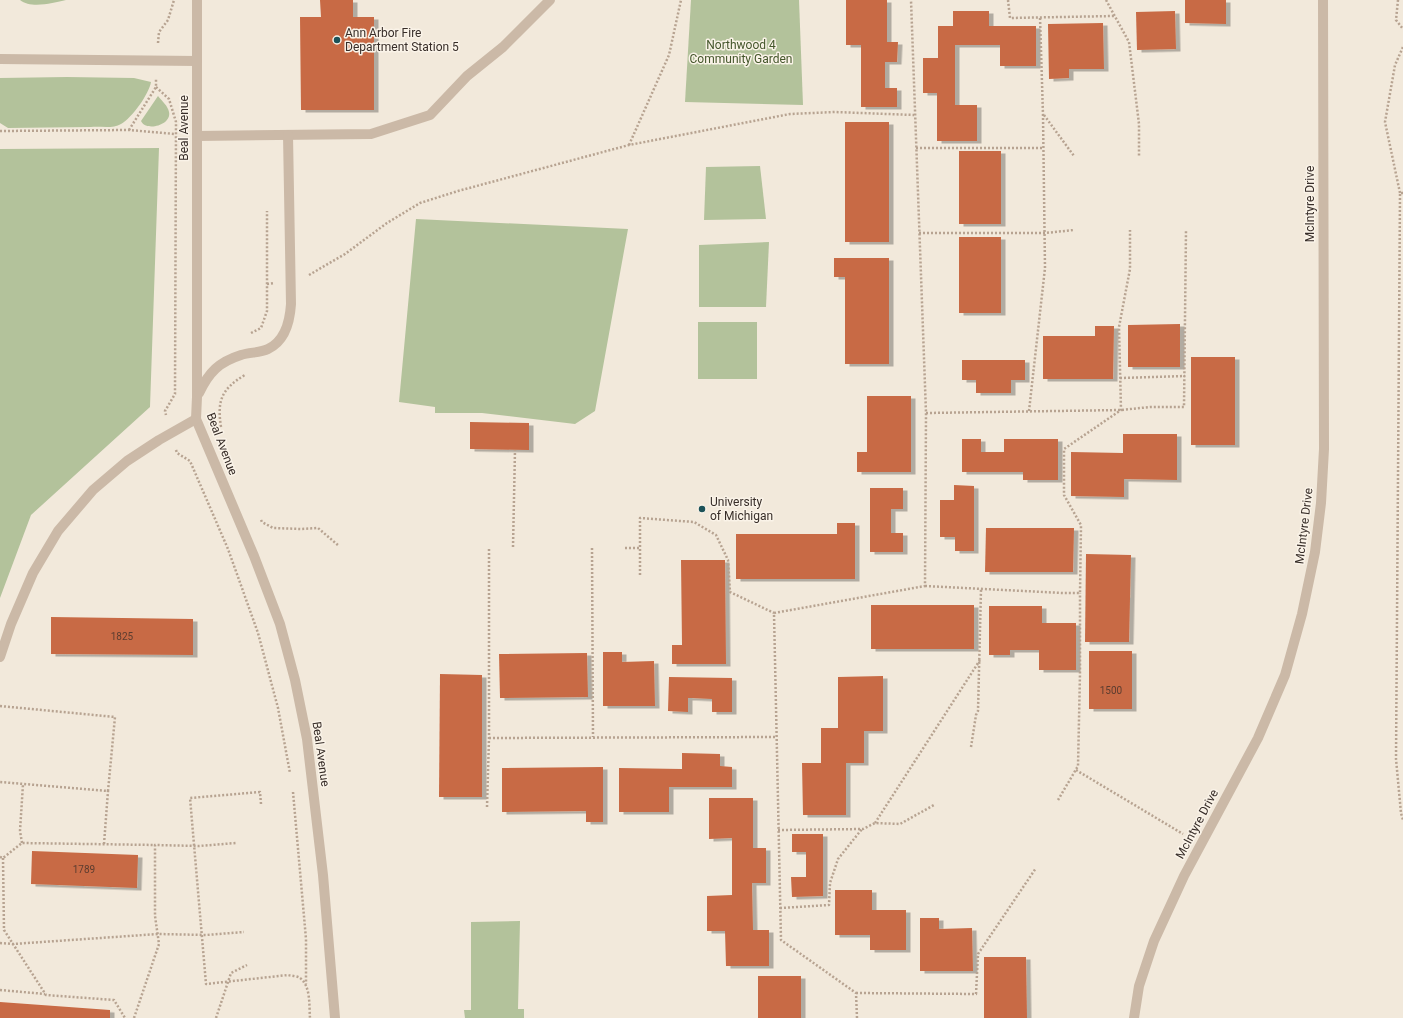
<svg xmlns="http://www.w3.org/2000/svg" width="1403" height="1018" viewBox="0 0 1403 1018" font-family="Roboto,sans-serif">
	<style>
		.green { fill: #b3c29b }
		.building { fill: #c86a44; filter: url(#shadow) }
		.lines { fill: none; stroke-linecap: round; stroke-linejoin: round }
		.path { stroke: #b7a391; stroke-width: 2.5; stroke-dasharray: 2 2; stroke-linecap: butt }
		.minor { stroke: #cbb9a7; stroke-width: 10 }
		.poi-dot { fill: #1c5259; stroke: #faf3e8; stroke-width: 1.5 }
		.labels { text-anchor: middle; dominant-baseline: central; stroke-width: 3; stroke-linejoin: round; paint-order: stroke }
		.number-label { font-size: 10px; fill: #5b3c2f }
		.poi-label { font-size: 12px; fill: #372d28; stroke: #faf3e8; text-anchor: start }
		.park-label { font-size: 12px; fill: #44562b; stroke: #faf3e8 }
		.street-label { font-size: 12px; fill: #372d28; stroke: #faf3e8 }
	</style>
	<defs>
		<filter id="shadow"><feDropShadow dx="4.5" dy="2.5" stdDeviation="0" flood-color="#0004"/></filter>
	</defs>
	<rect width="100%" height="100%" fill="#f2e9db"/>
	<!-- green -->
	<g class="green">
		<path d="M20,0H66C53,3 31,9 20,0Z"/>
		<path d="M691,0H799L803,105L685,102Z"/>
		<path d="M67,77L134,78L151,82C149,94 132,118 121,124C113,129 100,126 91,127C63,127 35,128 8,128L0,123V78Z"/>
		<path d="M158,96C162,101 168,106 169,112C172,125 146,132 141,121Z"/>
		<path d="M159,148L150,407L31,515L0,598V149Z"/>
		<path d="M760,166L766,219L704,220L706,167Z"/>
		<path d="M416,219L628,229L595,411L575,424L482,413H435V407L399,402Z"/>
		<path d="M769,242L766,307H699V245Z"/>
		<rect x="698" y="322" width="59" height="57"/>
		<path d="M520,921L518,1009H524V1018H465L464,1010H471V922Z"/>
	</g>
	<!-- building -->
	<g class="building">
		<path d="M320,0H353V17H374V110H301L300,17H321Z"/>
		<path d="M846,0H887V42H898L897,62H885V88H897V107H861V45H846Z"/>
		<path d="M1185,0H1226V24L1185,23Z"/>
		<path d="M953,11H989V26H1036V66H1000V45H955V105H977V141H937V93H923V58H938V26H953Z"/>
		<path d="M1175,11L1176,49L1137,50L1136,12Z"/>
		<path d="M1103,23L1104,69H1069V78L1049,79L1048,24Z"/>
		<rect x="845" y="122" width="44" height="120"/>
		<rect x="959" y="151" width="42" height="73"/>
		<rect x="959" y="237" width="42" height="76"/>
		<path d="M834,258H889V364H845V277H834Z"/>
		<path d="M1180,324V367H1128V325Z"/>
		<path d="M1095,326H1114L1113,379H1043V336H1095Z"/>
		<rect x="1191" y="357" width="44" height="88"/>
		<path d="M962,360H1025V380H1011V393H976V380H962Z"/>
		<path d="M867,396H911V472H857V452H867Z"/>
		<path d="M470,422L529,423V450L470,449Z"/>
		<path d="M1123,434H1177V480L1124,479V497L1071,496V452L1123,453Z"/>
		<path d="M962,439H981V452H1004V439H1058V480H1023V472H962Z"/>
		<path d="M954,485L974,486V551H955V537H940V500H954Z"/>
		<path d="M870,488H903V509H891V533H903V552H870Z"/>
		<path d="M837,523H855V579H736V534H837Z"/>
		<path d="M986,528H1074L1073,572H985Z"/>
		<path d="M1086,554L1131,555L1129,642H1085Z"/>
		<path d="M681,560H725L726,664H672V645H682Z"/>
		<rect x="871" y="605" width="103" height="44"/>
		<path d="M989,606H1042V623H1076V670H1039V650H1010V655H989Z"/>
		<path d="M51,617L193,619V655L51,654Z"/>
		<rect x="1089" y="651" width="43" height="58"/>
		<path d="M603,652H622V662L654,661L655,706H603Z"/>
		<path d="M587,653L588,697L500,698L499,654Z"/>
		<path d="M440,674L482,675V797H439Z"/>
		<path d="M883,676V731H864V763H846V815H803L802,763H821V728H838V677Z"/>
		<path d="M669,677L732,678V712H712V699L692,698H688V712L668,711Z"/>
		<path d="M682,753L720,754V766L732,767V787H669V812H619V768L682,769Z"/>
		<path d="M603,767V822H586V811L502,812V768Z"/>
		<path d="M709,798H753V848H766V883H752L753,930H769V966H726L725,931H707V896L732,895V838L709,839Z"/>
		<path d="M792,834H823V896L792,897L791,877H806V852H792Z"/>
		<path d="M32,851L138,855L137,888L31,884Z"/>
		<path d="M835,890H872V910H906V950H870V935H835Z"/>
		<path d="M920,918H939V929L972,928L973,971H920Z"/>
		<path d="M984,957H1026L1027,1018H984Z"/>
		<rect x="758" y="976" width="43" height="42"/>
		<path d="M0,1002L110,1010V1018H0Z"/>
	</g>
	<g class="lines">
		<!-- path -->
		<g class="path">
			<path d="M1008,0L1010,18L1114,16"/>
			<path d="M1106,0L1129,42L1139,124V156"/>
			<path d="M1398,0L1396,20L1403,29"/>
			<path d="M158,43L159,32L168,20L174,0"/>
			<path d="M156,87L169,99L176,122L175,394L165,411L166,415"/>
			<path d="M1044,115L1074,156"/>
			<path d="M129,130L156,87V78"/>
			<path d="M0,131L129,130L175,134"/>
			<path d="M629,145L669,55L681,0"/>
			<path d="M916,148H1044"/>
			<path d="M1400,193L1385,122L1395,65L1403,47"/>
			<path d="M1403,193H1400L1396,759L1401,813L1403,820"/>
			<path d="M919,233H1045L1074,230"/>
			<path d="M309,275L345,254L387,223L420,203L458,191L629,145L790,114L835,112L914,115"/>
			<path d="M267,284L274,283"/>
			<path d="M251,333L261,328L267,311V211"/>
			<path d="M1120,378L1185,376"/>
			<path d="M1029,411L1045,268L1043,115L1040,17"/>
			<path d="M926,413L1121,410L1150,407H1184L1186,230"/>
			<path d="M221,427C217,401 221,389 245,375"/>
			<path d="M176,450L177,453L190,461L228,549L258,633L278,708L290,773"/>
			<path d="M261,520L262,522L273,528L301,529L318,528L339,546"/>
			<path d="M513,547L515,450"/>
			<path d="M592,548L593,737"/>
			<path d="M625,548H640"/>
			<path d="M640,575V518L694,522L716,535L728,560L730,592L774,613"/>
			<path d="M925,586L1063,593H1080L1081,525L1064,495V449L1121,410L1119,327L1130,269V230"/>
			<path d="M0,706L115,717L108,791L0,782"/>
			<path d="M489,738L776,737"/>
			<path d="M971,747L976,715L978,711L981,589"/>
			<path d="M1076,770L1183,834"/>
			<path d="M293,792L306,939V984"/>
			<path d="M1058,800L1078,766L1080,673V593"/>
			<path d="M261,804L260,792L190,798L206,984L288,975C292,976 297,976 300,978C311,986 309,1006 310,1018"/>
			<path d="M487,807L489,738V547"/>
			<path d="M875,823L980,660"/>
			<path d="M778,830L863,829L875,823L900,824L934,805"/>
			<path d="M22,843L20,831L23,784"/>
			<path d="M104,844L108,791"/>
			<path d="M0,857L3,858L22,843L155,845"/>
			<path d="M3,858L4,930L46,995L114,1000L125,1018"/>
			<path d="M780,908L829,905L830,883L838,859L862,829"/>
			<path d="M0,943L13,944L158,934L206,935L244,932"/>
			<path d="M0,990L45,994"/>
			<path d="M856,993L976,994L978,954L1036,868"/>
			<path d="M134,1018L159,944L155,916V845L199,846L236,843"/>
			<path d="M216,1018L231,973L247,965"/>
			<path d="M857,1018L856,993L781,940L774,613L925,586L926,413L911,0"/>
		</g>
		<!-- minor -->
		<g class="minor">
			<path d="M197,0V397L196,419L254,556L280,624L295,680L307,739L323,875L335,1018"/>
			<path d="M0,59L197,61"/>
			<path d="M197,136L371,134L430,115L467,76L503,47L550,0"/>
			<path d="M199,393C209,372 219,362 241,355C250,352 260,353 268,349C285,341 290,320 291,304L288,135"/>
			<path d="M0,657L11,624L33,573L58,531L93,490L127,461L159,440L196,419"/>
			<path d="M1134,1018L1139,986L1154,941L1184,876L1258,738L1285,675L1302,614L1315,552L1321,503L1324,449L1323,0"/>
		</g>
	</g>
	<!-- markers -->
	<g class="poi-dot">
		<circle cx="337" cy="40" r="4"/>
		<circle cx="702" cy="509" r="4"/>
	</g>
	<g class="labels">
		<!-- number labels -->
		<g class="number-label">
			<text x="122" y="636">1825</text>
			<text x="1111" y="690">1500</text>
			<text x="84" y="869">1789</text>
		</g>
		<!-- poi labels -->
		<g class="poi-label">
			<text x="345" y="33">Ann Arbor Fire<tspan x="345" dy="14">Department Station 5</tspan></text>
			<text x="710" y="502">University<tspan x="710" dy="14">of Michigan</tspan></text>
		</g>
		<!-- park labels -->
		<g class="park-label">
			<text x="741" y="45">Northwood 4<tspan x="741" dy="14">Community Garden</tspan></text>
		</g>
		<!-- street labels -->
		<g class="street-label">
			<text transform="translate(184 128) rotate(-90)">Beal Avenue</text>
			<text transform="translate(1310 204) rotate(-90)">McIntyre Drive</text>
			<text transform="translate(222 444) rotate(69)">Beal Avenue</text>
			<text transform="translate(1304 526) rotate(-83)">McIntyre Drive</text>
			<text transform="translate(321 754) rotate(82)">Beal Avenue</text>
			<text transform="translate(1197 824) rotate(-62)">McIntyre Drive</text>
		</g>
	</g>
</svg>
